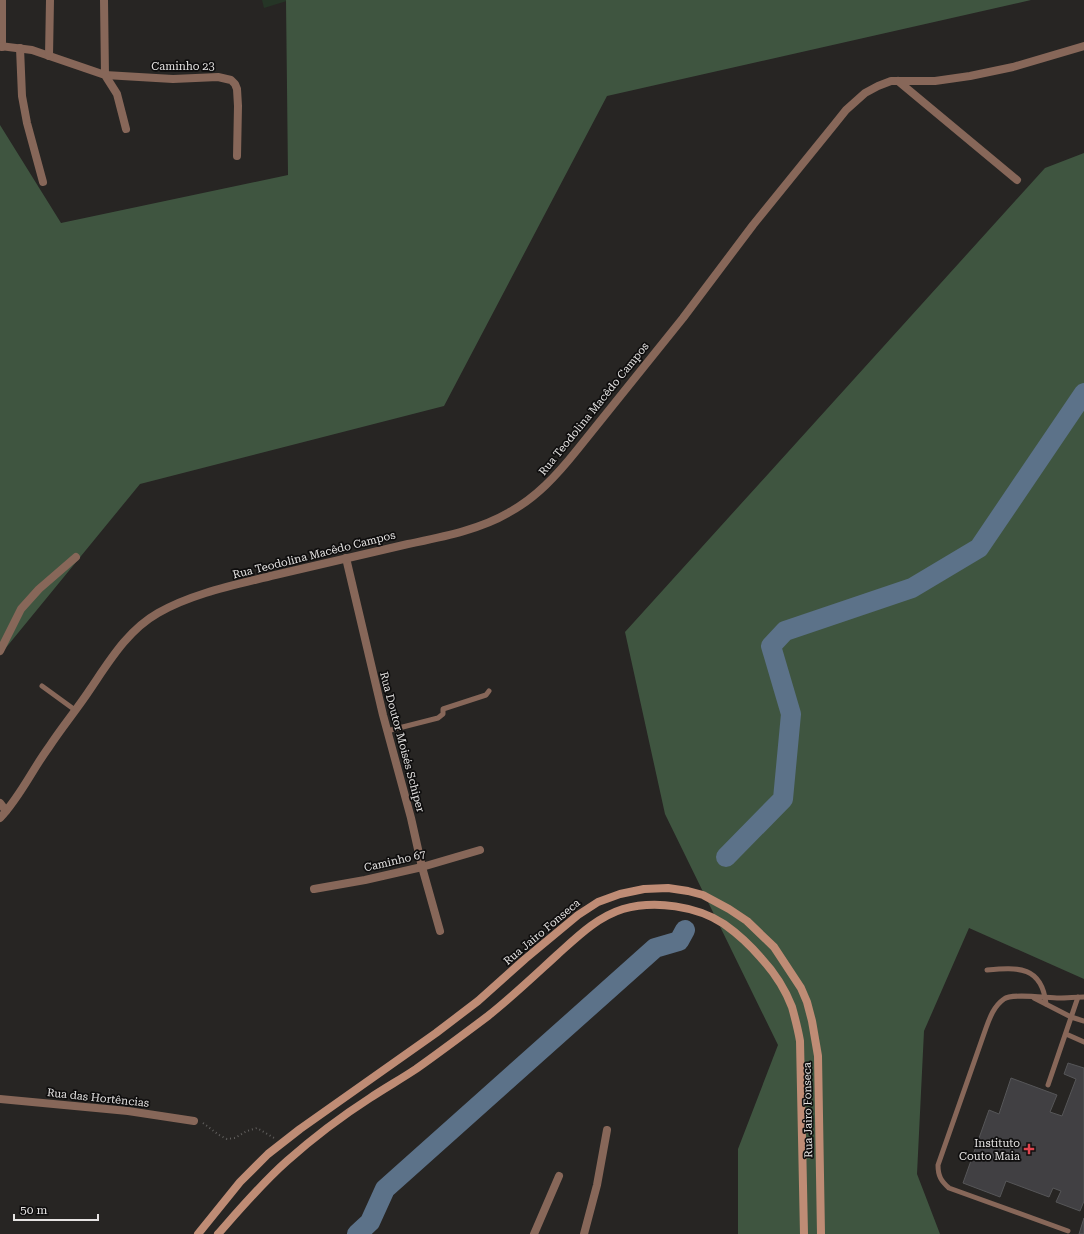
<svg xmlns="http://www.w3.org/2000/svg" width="1084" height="1234" viewBox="0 0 1084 1234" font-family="'Roboto Serif',serif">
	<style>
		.green { fill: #253526 }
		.forest { fill: #3f5540 }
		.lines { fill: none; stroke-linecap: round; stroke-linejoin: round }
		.river { stroke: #5c7289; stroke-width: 20 }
		.building { fill: #414043; stroke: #565658 }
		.path { stroke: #615f5d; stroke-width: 2; stroke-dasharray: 1 3; stroke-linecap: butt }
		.service { stroke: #876759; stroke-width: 5 }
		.minor { stroke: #876759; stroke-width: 8 }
		.tertiary { stroke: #876759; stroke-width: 8 }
		.secondary { stroke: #bf8c75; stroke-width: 8 }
		.health-dot { fill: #e0444e; stroke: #0f0e0e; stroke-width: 1.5 }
		.labels { text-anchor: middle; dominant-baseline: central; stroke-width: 3.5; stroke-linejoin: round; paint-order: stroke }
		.street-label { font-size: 11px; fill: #e6e4e3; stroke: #0f0e0e }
		.poi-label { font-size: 11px; fill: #e6e4e3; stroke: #0f0e0e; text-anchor: end }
	</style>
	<rect width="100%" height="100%" fill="#272523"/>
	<!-- green -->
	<path class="green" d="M262,0H290L264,8Z"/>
	<!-- forest -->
	<g class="forest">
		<path d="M286,0H1031L607,96L444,406L140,484L0,655V125L61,223L288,175Z"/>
		<path d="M1084,153V979L969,928L924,1031L917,1174L940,1234H738V1149L778,1045L665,814L625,632L1045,168Z"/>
	</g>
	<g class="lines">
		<!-- river -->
		<g class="river">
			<path d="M726,857L783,799L791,714L771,646L785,631L912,588L979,548L1084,393"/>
			<path d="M357,1234L370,1222L385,1189L655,948L679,941L685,930"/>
		</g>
	</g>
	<!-- building -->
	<g class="building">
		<path d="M1068,1063L1084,1068V1201L1080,1211L1056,1202L1061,1191L1053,1188L1049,1197L1006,1181L1000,1197L963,1183L989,1110L999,1114L1011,1078L1057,1095L1050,1112L1062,1116L1076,1079L1064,1074Z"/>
		<path d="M1084,1218V1234H1079Z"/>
	</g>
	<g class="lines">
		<!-- path -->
		<path class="path" d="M203,1123L219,1135L227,1139L235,1138L247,1131L257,1128L274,1138"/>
		<!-- service -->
		<g class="service">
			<path d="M42,686L75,710"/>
			<path d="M387,731L438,718L443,714V709L486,695L489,691"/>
			<path d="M987,970C1018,967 1042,966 1046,1004"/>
			<path d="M1034,998L1071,1017L1084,1021"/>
			<path d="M1066,1034L1084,1042"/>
			<path d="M1048,1085L1078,997"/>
			<path d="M1068,1231L949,1188C941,1181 938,1176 938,1165L986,1028C990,1017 994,1006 1004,999C1012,993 1047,998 1059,998C1067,998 1076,997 1084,997"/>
		</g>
		<!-- minor -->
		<g class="minor">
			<path d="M2,0V47"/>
			<path d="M104,0L105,75L173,79L218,77L231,80L235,84L237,89L238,106L237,156"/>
			<path d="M0,46L32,50L105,75L117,94L126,129"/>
			<path d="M20,48L22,96L27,123L43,182"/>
			<path d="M49,56L50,0"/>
			<path d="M898,81L1017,180"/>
			<path d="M346,558L383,715L411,818L422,867L440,931"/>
			<path d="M0,651L21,609L39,589L76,557"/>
			<path d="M0,803L6,811"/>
			<path d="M314,889L365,880L422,867L480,850"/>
			<path d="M0,1099L128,1111L194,1121"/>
			<path d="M534,1234L559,1176"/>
			<path d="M584,1234L597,1185L607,1130"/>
		</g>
		<!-- tertiary -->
		<path class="tertiary" d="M0,818C20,797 32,770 49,747C62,727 78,708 91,688C110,660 128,630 158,613C193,593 235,585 275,575C319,565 364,554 408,544C441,537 479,530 508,513C536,498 557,475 577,450L683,318L753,225L834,125L846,110L865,93L878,86L891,81H935L970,76L1013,67L1084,46"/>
		<!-- secondary -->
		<g class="secondary">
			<path d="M198,1234L240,1182L268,1154L300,1129L436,1033L478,1001L525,959L578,915L598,902L620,894L644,889L668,888L688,891L703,895L729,909L747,921L774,947L801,988L807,1002L812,1021L818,1056L821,1234"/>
			<path d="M218,1234C240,1209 262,1183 287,1161C313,1138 342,1116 370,1098C385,1088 401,1079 416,1069C440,1052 464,1034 488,1016C512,997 534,976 557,955C577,937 597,917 623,909C655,900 697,906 724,924C738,934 750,945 761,958C774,972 785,989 792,1007C795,1018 798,1029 800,1041L804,1234"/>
		</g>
	</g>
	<!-- markers -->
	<path class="health-dot" d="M1027 1143h4v4h4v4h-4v4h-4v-4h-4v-4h4z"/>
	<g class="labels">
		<!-- street labels -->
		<g class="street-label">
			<text x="183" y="66">Caminho 23</text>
			<text transform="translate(594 409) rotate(-51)">Rua Teodolina Macêdo Campos</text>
			<text transform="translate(314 555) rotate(-14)">Rua Teodolina Macêdo Campos</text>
			<text transform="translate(402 742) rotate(75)">Rua Doutor Moisés Schiper</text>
			<text transform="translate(395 861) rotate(-13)">Caminho 67</text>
			<text transform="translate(542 932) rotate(-40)">Rua Jairo Fonseca</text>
			<text transform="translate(98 1098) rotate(6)">Rua das Hortências</text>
			<text transform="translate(808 1110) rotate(-91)">Rua Jairo Fonseca</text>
		</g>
		<!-- poi labels -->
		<g class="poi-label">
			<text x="1020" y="1143">Instituto<tspan x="1020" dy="13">Couto Maia</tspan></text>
		</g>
	</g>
	<!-- scale -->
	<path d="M14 1214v6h84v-6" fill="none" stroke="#e6e4e3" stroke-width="2"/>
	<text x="20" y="1214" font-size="12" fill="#e6e4e3" stroke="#0f0e0e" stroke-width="3" paint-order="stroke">50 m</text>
</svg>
